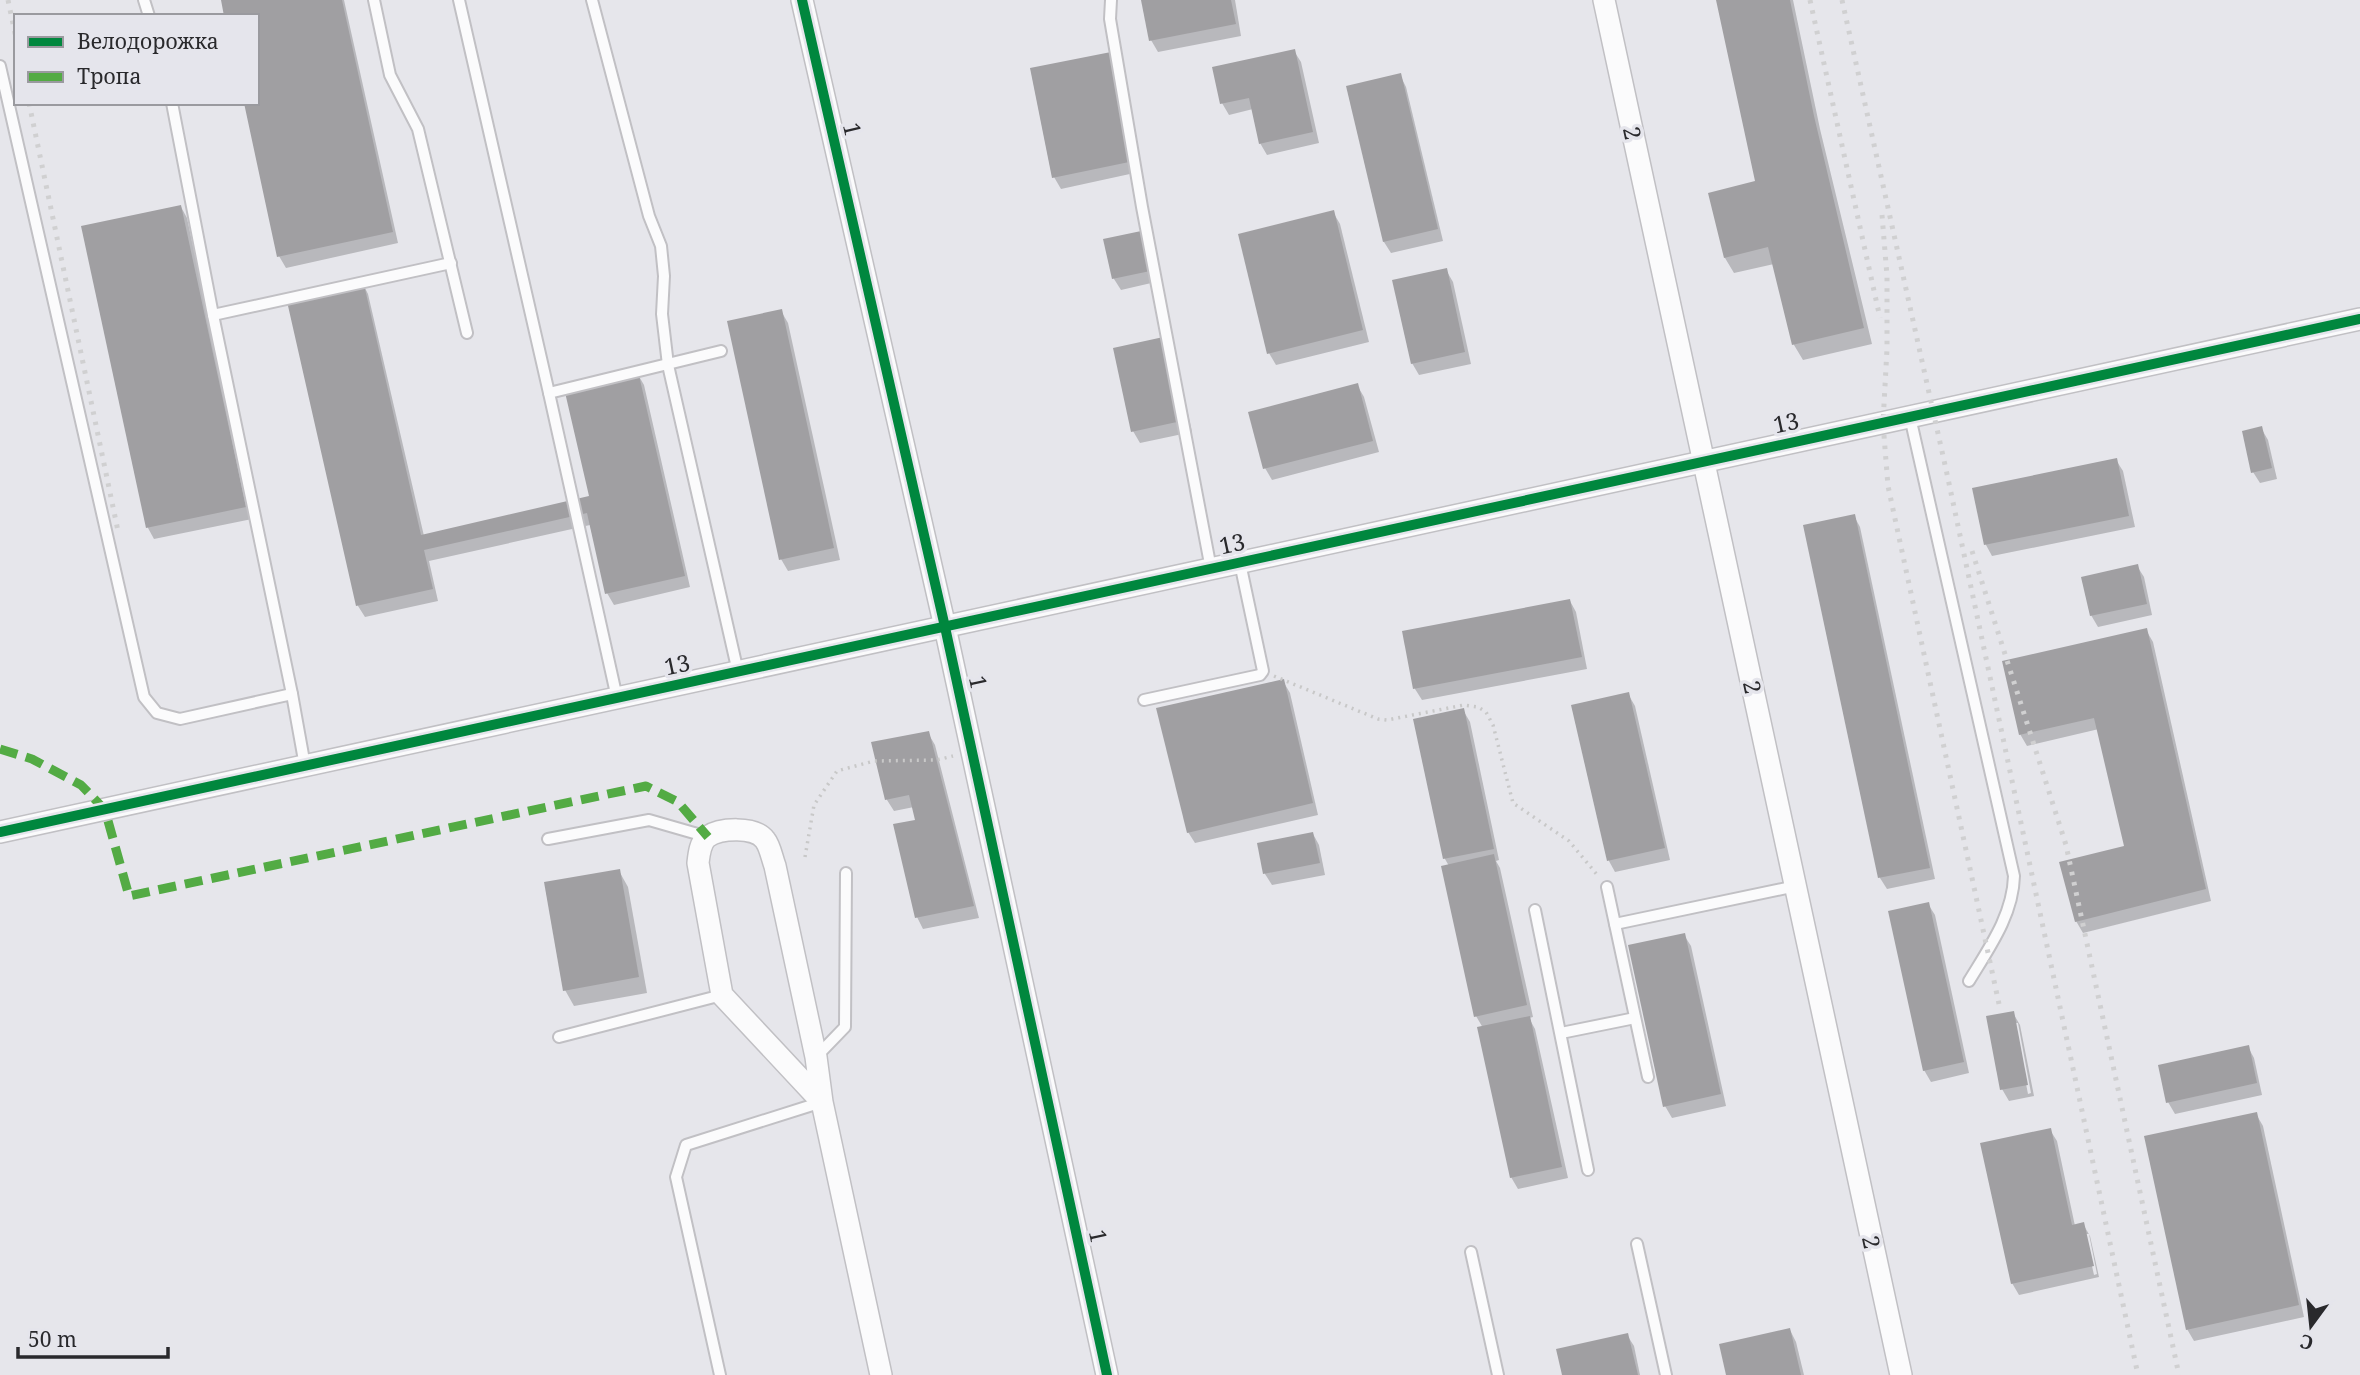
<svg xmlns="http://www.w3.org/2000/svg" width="2360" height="1375" viewBox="0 0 2360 1375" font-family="'Noto Serif',serif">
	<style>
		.shadow { fill: #0003; fill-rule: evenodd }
		.building { fill: #a09fa2 }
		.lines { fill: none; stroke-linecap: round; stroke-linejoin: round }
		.lane-casing { stroke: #c1c0c4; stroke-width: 14 }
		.street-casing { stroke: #c1c0c4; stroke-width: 24 }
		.path { stroke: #c8c8c8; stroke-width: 3.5; stroke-dasharray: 2 5; stroke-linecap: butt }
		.lane { stroke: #fbfbfc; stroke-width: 10 }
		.street { stroke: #fbfbfc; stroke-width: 21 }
		.rail { stroke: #d0d0d1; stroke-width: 5; stroke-dasharray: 3.5 7; stroke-linecap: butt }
		.quiet { stroke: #53ab44; stroke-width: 9; stroke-dasharray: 18 9; stroke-linecap: butt }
		.cycleway-casing { stroke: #e5e5ec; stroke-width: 15 }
		.cycleway { stroke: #00873e; stroke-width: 10 }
		.labels { text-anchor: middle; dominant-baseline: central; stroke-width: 7; stroke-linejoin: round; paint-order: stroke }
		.street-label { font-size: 23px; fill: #29292c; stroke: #e5e5ec }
	</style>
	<rect width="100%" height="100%" fill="#e6e6eb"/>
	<!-- shadow -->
	<g class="shadow">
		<path d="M223,0H344L398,243L286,268L279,256L257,103V16Z"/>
		<path d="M1143,0H1235L1241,36L1158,52L1151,40Z"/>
		<path d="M1718,0H1793L1820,129L1872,344L1803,360L1794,345L1774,264L1734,273L1725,258L1710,194L1757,183Z"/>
		<path d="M1294,51L1301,62L1319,143L1267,155L1260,143L1253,109L1229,115L1222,103Z"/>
		<path d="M1110,54L1139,172L1061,189L1054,177Z"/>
		<path d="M1400,75L1406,87L1443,241L1391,253L1384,242Z"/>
		<path d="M181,207L187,218L252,519L154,539L148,528L83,228Z"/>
		<path d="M1333,212L1340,224L1369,342L1276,365L1269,353Z"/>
		<path d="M1145,232L1160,281L1121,290L1114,279L1105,241Z"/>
		<path d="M1446,270L1453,282L1471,364L1419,375L1412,363Z"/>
		<path d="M362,282L368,294L424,536L591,498L637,373L644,385L690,587L614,605L607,593L590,525L429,561L438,601L365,617L358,606L288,299Z"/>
		<path d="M781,311L788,323L840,560L788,571L781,559Z"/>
		<path d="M1174,350L1192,432L1140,443L1133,431Z"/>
		<path d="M1357,385L1364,397L1379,452L1272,480L1265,468Z"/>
		<path d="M2261,428L2268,440L2277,479L2260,483L2253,472Z"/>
		<path d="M2116,460L2123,471L2135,527L1992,556L1986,545L1974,489Z"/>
		<path d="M1854,516L1860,527L1935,879L1887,889L1880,878L1806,526Z"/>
		<path d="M2137,566L2144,577L2152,615L2098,627L2091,615Z"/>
		<path d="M1570,601L1576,612L1587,669L1422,700L1415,689L1404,632Z"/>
		<path d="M2146,630L2153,642L2211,901L2083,933L2076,921L2126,847L2099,729L2027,746L2020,734Z"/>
		<path d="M1283,681L1290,693L1318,815L1195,843L1188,832Z"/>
		<path d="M1628,694L1635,706L1670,860L1615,872L1609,861Z"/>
		<path d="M1463,710L1470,722L1499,860L1496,861L1500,868L1533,1017L1529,1018L1535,1029L1568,1178L1518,1189L1511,1177L1483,1028L1476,1016L1449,866L1445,859L1415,721Z"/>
		<path d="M928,733L935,745L979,918L923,929L917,917V820L914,807L894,811L887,800L873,743Z"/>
		<path d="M1313,834L1319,845L1325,875L1272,885L1265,874L1259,844Z"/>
		<path d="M619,871L628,887L647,993L574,1006L565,990Z"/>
		<path d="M1928,904L1935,915L1969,1073L1931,1082L1924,1070Z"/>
		<path d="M1684,935L1691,946L1726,1106L1672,1118L1665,1106Z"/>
		<path d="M2013,1013L2020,1025L2034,1096L2009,1101L2002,1089ZM2014,1023H2018L2031,1093L2028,1094Z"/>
		<path d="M2248,1047L2254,1058L2262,1095L2175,1114L2168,1102Z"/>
		<path d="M2256,1114L2263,1126L2304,1317L2194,1341L2187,1329Z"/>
		<path d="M2050,1130L2057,1141L2075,1226L2083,1224L2090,1236L2099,1277L2019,1295L2012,1283ZM2085,1234H2089L2097,1274L2094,1275Z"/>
		<path d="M1790,1330L1796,1342L1804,1375H1728Z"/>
		<path d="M1627,1335L1634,1346L1640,1375H1564Z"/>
	</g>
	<!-- building -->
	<g class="building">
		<path d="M221,0H342L393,232L277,257L244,103H257V16H224Z"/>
		<path d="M1141,0H1231L1236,24L1149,41Z"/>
		<path d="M1716,0H1790L1814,116L1864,328L1792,345L1768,247L1724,258L1708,193L1755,181Z"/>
		<path d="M1295,49L1313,132L1259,144L1249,98L1220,104L1212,67Z"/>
		<path d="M1111,52L1134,161L1052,178L1030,68Z"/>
		<path d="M1401,73L1438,229L1383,242L1346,86Z"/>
		<path d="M181,205L246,507L146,528L81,226Z"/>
		<path d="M1334,210L1363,330L1267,354L1238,234Z"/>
		<path d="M1146,230L1155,270L1112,279L1103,239Z"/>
		<path d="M1447,268L1465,352L1411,364L1392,280Z"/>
		<path d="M363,280L421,535L589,496L564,388L638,371L685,576L605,594L587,513L424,550L433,589L356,606L286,297Z"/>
		<path d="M782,309L834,548L779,560L727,321Z"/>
		<path d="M1168,336L1186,420L1131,432L1113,348Z"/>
		<path d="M1358,383L1373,441L1263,469L1248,412Z"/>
		<path d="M2262,426L2272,468L2251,473L2242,431Z"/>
		<path d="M2117,458L2129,516L1984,545L1972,488Z"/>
		<path d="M1855,514L1930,868L1878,878L1803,525Z"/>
		<path d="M2138,564L2147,604L2090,616L2081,577Z"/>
		<path d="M1570,599L1582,657L1413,689L1402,631Z"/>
		<path d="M2147,628L2206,889L2075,922L2059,862L2124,846L2094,718L2019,735L2002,661Z"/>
		<path d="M1284,679L1313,803L1187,833L1156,708Z"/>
		<path d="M1629,692L1665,848L1607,861L1571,705Z"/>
		<path d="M1464,708L1494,849L1443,859L1413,719Z"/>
		<path d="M929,731L974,906L915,918L893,824L915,820L909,795L885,800L871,742Z"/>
		<path d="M1313,832L1320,863L1263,874L1257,843Z"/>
		<path d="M1494,854L1527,1005L1474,1017L1441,866Z"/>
		<path d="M620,869L639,977L563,991L544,882Z"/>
		<path d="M1929,902L1964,1062L1923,1071L1888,911Z"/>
		<path d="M1685,933L1721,1094L1663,1107L1628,945Z"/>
		<path d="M2014,1011L2028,1085L2000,1090L1986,1016Z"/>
		<path d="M1530,1016L1562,1167L1510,1178L1477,1027Z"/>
		<path d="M2249,1045L2257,1083L2166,1103L2158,1065Z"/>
		<path d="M2257,1112L2299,1305L2186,1330L2144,1136Z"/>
		<path d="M2051,1128L2072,1225L2084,1222L2094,1266L2011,1284L1980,1143Z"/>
		<path d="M1790,1328L1801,1375H1726L1719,1344Z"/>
		<path d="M1628,1333L1638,1375H1562L1556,1349Z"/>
	</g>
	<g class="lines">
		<defs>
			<g id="lane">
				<path d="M144,0L149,16"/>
				<path d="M374,0L390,75L418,129L467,333"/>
				<path d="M459,0L549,393"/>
				<path d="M592,0L649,216L661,246L664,276L662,314L668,365L738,672"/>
				<path d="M1111,0L1110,19L1142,207L1211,569"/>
				<path d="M0,66L144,697L157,713L180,719L292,694L305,766"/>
				<path d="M172,103L213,315L451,263"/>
				<path d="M213,315L292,694"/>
				<path d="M1910,417L2014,876C2013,915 1989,948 1969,981"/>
				<path d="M617,698L549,393L721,351"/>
				<path d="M1144,700L1260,675L1263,671L1240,563"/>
				<path d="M548,839L649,820L708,837"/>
				<path d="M1607,887L1648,1077"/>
				<path d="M1535,910L1588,1170"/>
				<path d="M1615,924L1796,886"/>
				<path d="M1561,1033L1635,1018"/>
				<path d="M559,1037L722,995"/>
				<path d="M816,1057L845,1027L846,873"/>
				<path d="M1637,1244L1666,1375"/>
				<path d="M1471,1252L1498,1375"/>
				<path d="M720,1375L676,1177L686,1145L822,1102"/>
			</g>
			<g id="street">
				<path d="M802,0L945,627L1107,1375"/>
				<path d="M1604,0L1901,1375"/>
				<path d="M0,832L2360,319"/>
				<path d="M822,1102L722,995L698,863C699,854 700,843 707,837C720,828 755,826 765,840C770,846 772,858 775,866L816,1057L822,1102L881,1375"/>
			</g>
		</defs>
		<!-- lane casing -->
		<use href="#lane" class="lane-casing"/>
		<!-- street casing -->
		<use href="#street" class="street-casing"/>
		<!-- path -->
		<g class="path">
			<path d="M1274,676L1378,719L1387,720L1464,705L1478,707L1486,712L1493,725L1513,803L1569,841L1599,877"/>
			<path d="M805,857L814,805L837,771L874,761L937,760L953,756"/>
		</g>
		<!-- lane -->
		<use href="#lane" class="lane"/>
		<!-- street -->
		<use href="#street" class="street"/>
		<!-- rail -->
		<g class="rail">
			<path d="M8,0L16,38"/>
			<path d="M1810,0L1880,318"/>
			<path d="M1842,0L1947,474L2138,1375"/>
			<path d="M29,103L118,531"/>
			<path d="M1882,215L1887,276V349L1883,423L1888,486L1999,1004"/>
			<path d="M1972,551L2066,845L2179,1375"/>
		</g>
		<!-- quiet -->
		<path class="quiet" d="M0,749L32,759L81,785L105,810L129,896L646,786L678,802L708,837"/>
		<defs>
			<g id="cycleway">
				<path d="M802,0L945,627L1107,1375"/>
				<path d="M0,832L2360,319"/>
			</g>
		</defs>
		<!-- cycleway casing -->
		<use href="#cycleway" class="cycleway-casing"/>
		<!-- cycleway -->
		<use href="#cycleway" class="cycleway"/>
	</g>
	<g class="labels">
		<!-- street labels -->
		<g class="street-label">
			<text transform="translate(853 129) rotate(77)">1</text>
			<text transform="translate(1633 133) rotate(78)">2</text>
			<text transform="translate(1786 422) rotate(-12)">13</text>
			<text transform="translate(1232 543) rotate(-12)">13</text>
			<text transform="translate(677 664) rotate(-12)">13</text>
			<text transform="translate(979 682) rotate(78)">1</text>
			<text transform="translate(1753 687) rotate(78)">2</text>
			<text transform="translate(1099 1236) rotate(78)">1</text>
			<text transform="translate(1872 1242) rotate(78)">2</text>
		</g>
	</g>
	<!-- legend -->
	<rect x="14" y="14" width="245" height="91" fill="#e5e5ec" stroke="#9a9a9f" stroke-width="2"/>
	<rect x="28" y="37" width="35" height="10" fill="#00873e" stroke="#9a9a9f" stroke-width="2"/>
	<text x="77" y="49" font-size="21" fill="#29292c">Велодорожка</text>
	<rect x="28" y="72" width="35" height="10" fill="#53ab44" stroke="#9a9a9f" stroke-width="2"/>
	<text x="77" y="84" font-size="21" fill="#29292c">Тропа</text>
	<!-- north arrow -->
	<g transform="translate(2311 1326) rotate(195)" stroke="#e5e5ec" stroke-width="5" paint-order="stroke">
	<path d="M0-5L12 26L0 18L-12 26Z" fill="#29292c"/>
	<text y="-10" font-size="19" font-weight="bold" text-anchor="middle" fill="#29292c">С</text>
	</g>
	<!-- scale -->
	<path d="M18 1347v10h150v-10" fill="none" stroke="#29292c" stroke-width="3.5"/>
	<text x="28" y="1347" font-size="21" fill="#29292c" stroke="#e5e5ec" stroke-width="5" paint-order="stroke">50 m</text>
</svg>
